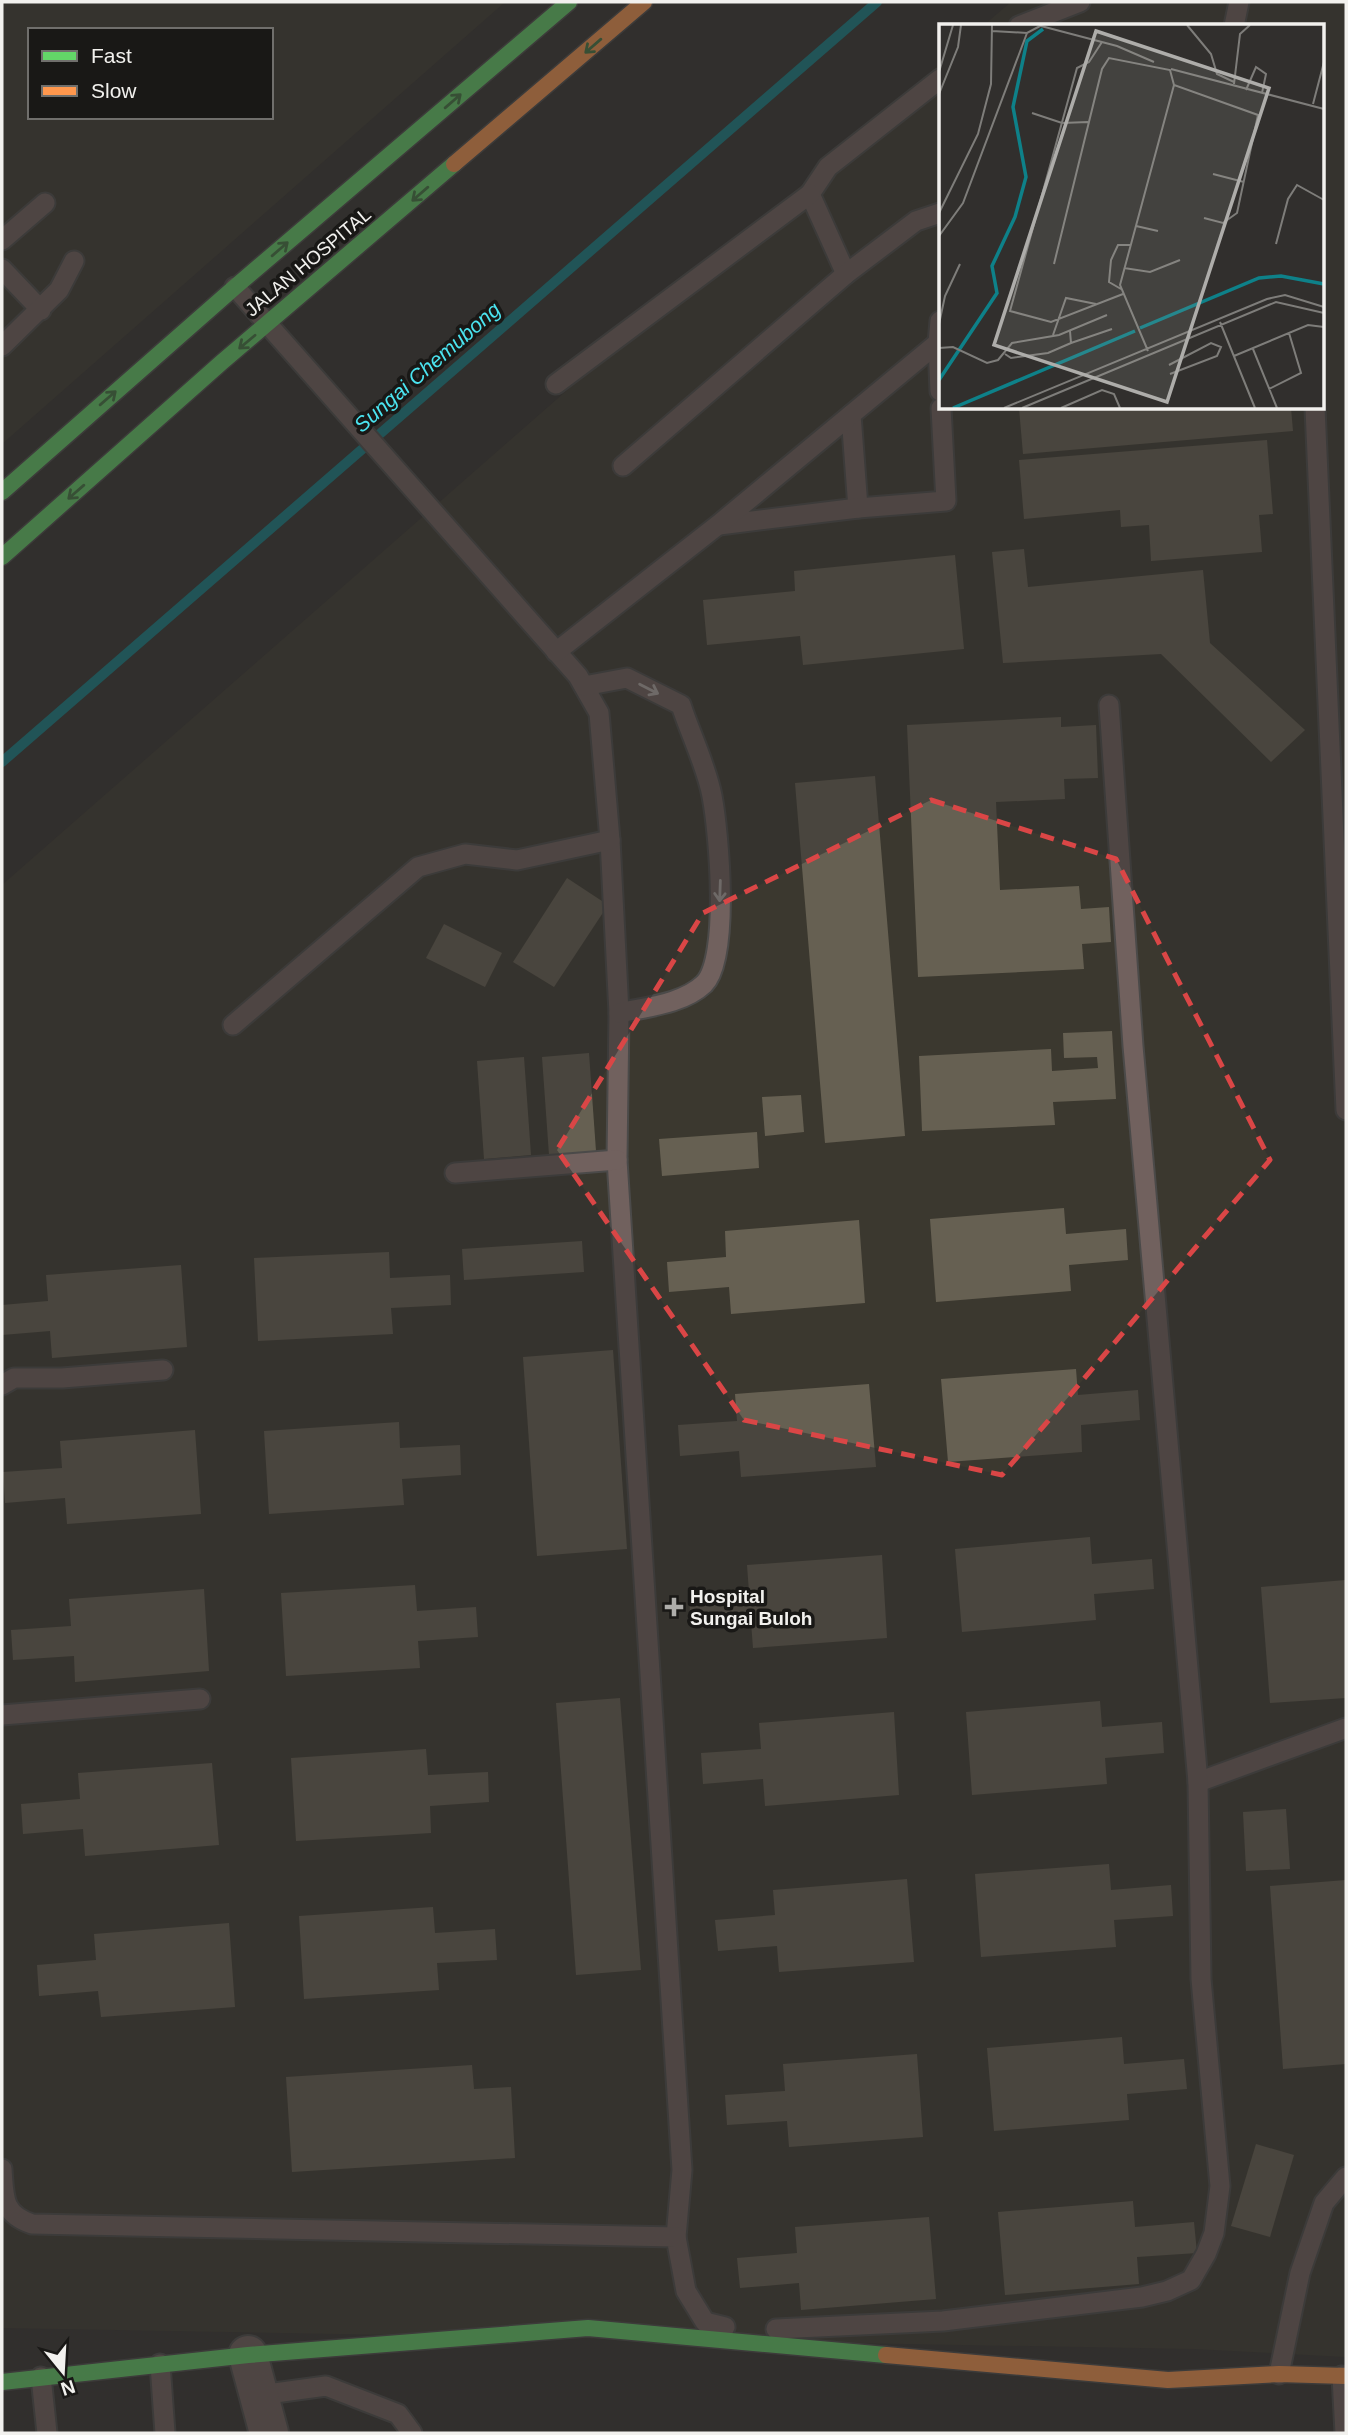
<svg xmlns="http://www.w3.org/2000/svg" width="1348" height="2435" viewBox="0 0 1348 2435" font-family="Arial,sans-serif">
	<style>
		.built { fill: #3b382f; fill-rule: evenodd }
		.lines { fill: none; stroke-linecap: round; stroke-linejoin: round }
		.stream { stroke: #0e8189; stroke-width: 10 }
		.building { fill: #666052 }
		.lane-casing { stroke: #4b4a49; stroke-width: 23 }
		.street-casing { stroke: #4b4a49; stroke-width: 42 }
		.fast-casing { stroke: #4b4a49; stroke-width: 19 }
		.slow-casing { stroke: #4b4a49; stroke-width: 19 }
		.lane { stroke: #71615e; stroke-width: 19 }
		.street { stroke: #71615e; stroke-width: 38 }
		.fast { stroke: #63d668; stroke-width: 16 }
		.slow { stroke: #ff974d; stroke-width: 16 }
		.oneway { stroke: #3e773f }
		.oneway2 { stroke: #b8b0ad }
		.marked { fill: none; stroke: #da4646; stroke-width: 5; stroke-dasharray: 14 9; stroke-linejoin: round }
		.poi-dot { fill: #aeadaa; stroke: #191816; stroke-width: 2.5 }
		.labels { text-anchor: middle; dominant-baseline: central; stroke-width: 7; stroke-linejoin: round; paint-order: stroke }
		.street-label { font-size: 19px; fill: #f2f1ee; stroke: #191816 }
		.poi-label { font-size: 19px; font-weight: bold; fill: #f2f1ee; stroke: #191816; text-anchor: start }
		.water-label { font-size: 21px; font-style: italic; fill: #4be4f0; stroke: #191816 }
		.inset-river { fill: none; stroke: #0e8189; stroke-width: 3.5 }
		.inset-road { fill: none; stroke: #7e7d7a; stroke-width: 2 }
		.view { fill: #aeadaa; fill-opacity: 0.15; stroke: #aeadaa; stroke-width: 3.5 }
		.inset-edge { fill: none; stroke: #f2f1ee; stroke-width: 3.5 }
	</style>
	<rect width="100%" height="100%" fill="#312f2d"/>
	<!-- built -->
	<g class="built">
		<path d="M2,2H505L2,444ZM30,30H271V117H30Z"/>
		<path d="M1011,2H1346V2357L1194,2349L2,2328V885L940,64V408H1322V26H983Z"/>
	</g>
	<g class="lines">
		<!-- stream -->
		<path class="stream" d="M2,762L877,2"/>
	</g>
	<!-- building -->
	<g class="building">
		<path d="M1019,408H1291L1293,431L1023,454Z"/>
		<path d="M1267,440L1273,514L1259,515L1262,552L1151,561L1149,525L1121,527L1120,510L1024,519L1019,460Z"/>
		<path d="M1024,549L1028,587L1203,570L1210,643L1305,730L1271,762L1161,654L1003,663L992,552Z"/>
		<path d="M955,555L964,649L803,665L800,636L707,645L703,600L795,591L794,571Z"/>
		<path d="M1061,717V727L1096,725L1098,778L1064,779L1065,799L996,802L1000,890L1079,886L1081,909L1109,907L1111,942L1082,944L1084,969L918,977L907,725Z"/>
		<path d="M875,776L905,1136L825,1143L795,783Z"/>
		<path d="M567,878L608,905L554,987L513,962Z"/>
		<path d="M444,924L502,953L485,987L426,958Z"/>
		<path d="M1112,1031L1116,1099L1053,1102L1055,1125L922,1131L919,1056L1051,1049L1052,1071L1098,1068L1097,1057L1064,1058L1063,1033Z"/>
		<path d="M589,1053L596,1151L549,1155L542,1057Z"/>
		<path d="M524,1057L531,1155L484,1159L477,1061Z"/>
		<path d="M801,1095L804,1132L765,1136L762,1097Z"/>
		<path d="M757,1132L759,1168L662,1176L659,1139Z"/>
		<path d="M1064,1208L1066,1234L1126,1229L1128,1260L1069,1265L1071,1291L936,1302L930,1219Z"/>
		<path d="M859,1220L865,1303L731,1314L729,1287L669,1292L667,1262L726,1257L725,1231Z"/>
		<path d="M582,1241L584,1272L464,1280L462,1249Z"/>
		<path d="M389,1252L390,1278L450,1275L451,1305L391,1308L393,1334L258,1341L254,1258Z"/>
		<path d="M181,1265L187,1347L52,1358L50,1331L2,1335V1305L48,1301L46,1275Z"/>
		<path d="M613,1350L627,1549L537,1556L523,1357Z"/>
		<path d="M1076,1369L1078,1395L1138,1390L1140,1420L1081,1425L1082,1452L948,1462L941,1379Z"/>
		<path d="M869,1384L876,1467L741,1477L739,1451L680,1456L678,1425L737,1421L735,1394Z"/>
		<path d="M399,1422L400,1448L460,1445L461,1475L402,1479L404,1505L269,1514L264,1431Z"/>
		<path d="M195,1430L201,1514L67,1524L65,1498L5,1503L3,1472L62,1468L60,1441Z"/>
		<path d="M1090,1537L1092,1564L1152,1559L1154,1589L1094,1594L1096,1620L962,1632L955,1549Z"/>
		<path d="M882,1555L887,1638L753,1648L751,1622L691,1627L689,1597L749,1592L747,1565Z"/>
		<path d="M1346,1580V1698L1270,1703L1261,1587Z"/>
		<path d="M415,1585L417,1611L476,1607L478,1637L418,1641L420,1668L286,1676L281,1593Z"/>
		<path d="M204,1589L209,1671L75,1682L74,1656L13,1660L11,1630L71,1626L69,1599Z"/>
		<path d="M620,1698L641,1970L576,1975L556,1703Z"/>
		<path d="M1100,1701L1102,1727L1162,1722L1164,1753L1105,1758L1107,1784L972,1795L966,1712Z"/>
		<path d="M894,1712L899,1795L765,1806L763,1779L703,1784L701,1753L761,1749L759,1723Z"/>
		<path d="M426,1749L428,1775L488,1772L489,1802L430,1806L431,1833L296,1841L291,1758Z"/>
		<path d="M212,1763L219,1845L85,1856L83,1829L23,1834L21,1804L80,1799L78,1773Z"/>
		<path d="M1286,1809L1290,1869L1246,1871L1243,1812Z"/>
		<path d="M1109,1864L1111,1890L1171,1885L1173,1916L1114,1920L1116,1947L981,1957L975,1874Z"/>
		<path d="M907,1879L914,1962L779,1972L777,1946L718,1951L715,1920L775,1915L773,1890Z"/>
		<path d="M1346,1880V2064L1283,2069L1270,1886Z"/>
		<path d="M433,1907L435,1933L495,1929L497,1960L437,1963L439,1990L304,1999L299,1916Z"/>
		<path d="M229,1923L235,2007L101,2017L98,1991L39,1996L37,1965L96,1960L94,1934Z"/>
		<path d="M1122,2037L1124,2064L1184,2059L1187,2089L1127,2094L1129,2120L994,2131L987,2048Z"/>
		<path d="M917,2054L923,2137L789,2147L787,2121L727,2125L725,2095L785,2091L783,2064Z"/>
		<path d="M472,2065L474,2089L511,2087L515,2158L292,2172L286,2077Z"/>
		<path d="M1256,2144L1294,2155L1270,2237L1231,2226Z"/>
		<path d="M1133,2201L1135,2227L1194,2222L1197,2253L1137,2257L1139,2284L1005,2295L998,2212Z"/>
		<path d="M929,2217L936,2299L801,2310L799,2283L740,2288L737,2258L797,2253L795,2227Z"/>
	</g>
	<g class="lines">
		<defs>
			<g id="lane">
				<path d="M1019,26L1080,2"/>
				<path d="M1234,26L1239,2"/>
				<path d="M2,240L45,203"/>
				<path d="M2,269L41,310"/>
				<path d="M846,274L810,194L828,167L940,79"/>
				<path d="M235,287L578,676L599,713L610,840L619,1013L617,1160L682,2170L676,2237"/>
				<path d="M940,321L938,343L940,391"/>
				<path d="M2,346L59,290L74,261"/>
				<path d="M556,384L810,194"/>
				<path d="M1315,408L1346,1110"/>
				<path d="M851,415L858,508"/>
				<path d="M623,466L846,274L916,221L940,213"/>
				<path d="M719,525L858,508L946,501L941,408"/>
				<path d="M556,652L718,525L940,341"/>
				<path d="M584,686L627,678L681,705C690,733 707,768 712,796C719,833 730,958 704,984C683,1004 646,1007 619,1013"/>
				<path d="M233,1025L418,867L465,854L517,860L610,840"/>
				<path d="M455,1173L617,1160"/>
				<path d="M2,1385L14,1378H62L163,1370"/>
				<path d="M2,1715L200,1699"/>
				<path d="M1198,1782L1346,1728"/>
				<path d="M2,2169C4,2197 2,2214 32,2224L676,2237L686,2291L705,2322L725,2327"/>
				<path d="M776,2329L943,2321L1142,2297L1167,2291L1191,2280L1206,2254L1214,2233L1220,2186L1201,1979L1198,1782L1133,1046L1109,705"/>
				<path d="M160,2364L165,2433"/>
				<path d="M1279,2374L1300,2273L1324,2203L1346,2177"/>
				<path d="M1342,2376L1345,2433"/>
				<path d="M41,2377L47,2433"/>
				<path d="M260,2395L326,2386L398,2414L412,2433"/>
			</g>
			<path id="street" d="M248,2355L269,2433"/>
			<g id="fast">
				<path d="M2,492L235,287L569,2"/>
				<path d="M2,557L222,362L454,164"/>
				<path d="M2,2382L248,2355L588,2328L886,2355"/>
			</g>
			<g id="slow">
				<path d="M454,164L644,2"/>
				<path d="M886,2355L1168,2380L1279,2374L1346,2376"/>
			</g>
		</defs>
		<!-- lane casing -->
		<use href="#lane" class="lane-casing"/>
		<!-- street casing -->
		<use href="#street" class="street-casing"/>
		<!-- fast casing -->
		<use href="#fast" class="fast-casing"/>
		<!-- slow casing -->
		<use href="#slow" class="slow-casing"/>
		<!-- lane -->
		<use href="#lane" class="lane"/>
		<!-- street -->
		<use href="#street" class="street"/>
		<!-- fast -->
		<use href="#fast" class="fast"/>
		<!-- slow -->
		<use href="#slow" class="slow"/>
	</g>
	<!-- one-way arrows -->
	<defs><path id="oneway-shaft" d="M-6 0H5M1.5-3L5.5 0L1.5 3" fill="none" stroke-width="1.6" stroke-linecap="round" stroke-linejoin="round" transform="scale(1.75)"/></defs>
	<g class="oneway">
		<use href="#oneway-shaft" transform="translate(593 46) rotate(139)"/>
		<use href="#oneway-shaft" transform="translate(453 101) rotate(-41)"/>
		<use href="#oneway-shaft" transform="translate(420 194) rotate(139)"/>
		<use href="#oneway-shaft" transform="translate(280 249) rotate(-41)"/>
		<use href="#oneway-shaft" transform="translate(247 342) rotate(140)"/>
		<use href="#oneway-shaft" transform="translate(108 398) rotate(-41)"/>
		<use href="#oneway-shaft" transform="translate(76 492) rotate(139)"/>
	</g>
	<g class="oneway2">
		<use href="#oneway-shaft" transform="translate(649 689) rotate(27)"/>
		<use href="#oneway-shaft" transform="translate(720 891) rotate(92)"/>
	</g>
	<!-- marked area -->
	<path d="M0 0H1348V2435H0ZM931,800L1116,859L1270,1160L1002,1475L744,1420L557,1150L703,913Z" fill="#312f2d" fill-opacity=".55" fill-rule="evenodd"/>
	<path class="marked" d="M931,800L1116,859L1270,1160L1002,1475L744,1420L557,1150L703,913Z"/>
	<!-- markers -->
	<path class="poi-dot" d="M670.5 1596.5h7v7h7v7h-7v7h-7v-7h-7v-7h7z"/>
	<g class="labels">
		<!-- street labels -->
		<g class="street-label">
			<text transform="translate(308 262) rotate(-40)">JALAN HOSPITAL</text>
		</g>
		<!-- poi labels -->
		<g class="poi-label">
			<text x="690" y="1596">Hospital<tspan x="690" dy="22">Sungai Buloh</tspan></text>
		</g>
		<!-- water labels -->
		<g class="water-label">
			<text transform="translate(427 367) rotate(-41)">Sungai Chemubong</text>
		</g>
	</g>
	<!-- overview -->
	<g transform="translate(939 24)">
		<rect width="385" height="385" fill="#312f2d"/>
		<path class="inset-river" d="M201,304L320,254L342,252L385,260M0,356L58,269L53,242L76,193L87,153L74,83L88,17L104,5M14,384L196,307"/>
		<path class="inset-road" d="M248,1L272,30L278,50L295,58M102,2L178,22L215,38M53,7L88,9L103,1M163,18L150,38L138,44L71,287L112,298L184,270M232,45L385,85M0,48L14,1M295,60L301,10L311,1M307,66L317,43L327,50L323,69M0,70L19,23L22,1M374,80L385,38M93,89L123,99L149,98M274,150L305,158M0,189L39,110L52,60L53,1M197,202L219,207M0,212L24,179L88,9M337,220L349,175L358,161L385,176M115,240L163,45L170,34L231,46L235,61L319,91L298,189L284,199L265,194M185,244L211,248L241,236M182,265L170,258L172,236L179,221H191M281,298L316,384M0,300L6,272L21,240M114,311L127,274L157,280M132,319L173,305M0,324L14,323L48,339L59,336L73,319L120,311L168,291M314,325L338,384M209,327L181,261L235,61M66,330L72,334L109,329L132,319L131,307M295,332L369,301L385,303M230,341L272,319L282,323L278,332L231,350M330,365L362,349L350,309M65,384L328,275L346,271L385,283M83,384L337,278L385,289M122,384L163,366L175,370L181,384"/>
		<path class="view" d="M157,7L330,64L228,378L55,321Z"/>
		<rect width="385" height="385" class="inset-edge"/>
	</g>
	<!-- border -->
	<rect width="1348" height="2435" fill="none" stroke="#f2f1ee" stroke-width="7"/>
	<!-- legend -->
	<rect x="28" y="28" width="245" height="91" fill="#191816" stroke="#706f6c" stroke-width="2"/>
	<rect x="42" y="51" width="35" height="10" fill="#63d668" stroke="#706f6c" stroke-width="2"/>
	<text x="91" y="63" font-size="21" fill="#f2f1ee">Fast</text>
	<rect x="42" y="86" width="35" height="10" fill="#ff974d" stroke="#706f6c" stroke-width="2"/>
	<text x="91" y="98" font-size="21" fill="#f2f1ee">Slow</text>
	<!-- north arrow -->
	<g transform="translate(63 2372) rotate(162)" stroke="#191816" stroke-width="5" paint-order="stroke">
	<path d="M0-5L12 26L0 18L-12 26Z" fill="#f2f1ee"/>
	<text y="-10" font-size="19" font-weight="bold" text-anchor="middle" fill="#f2f1ee">N</text>
	</g>
</svg>
